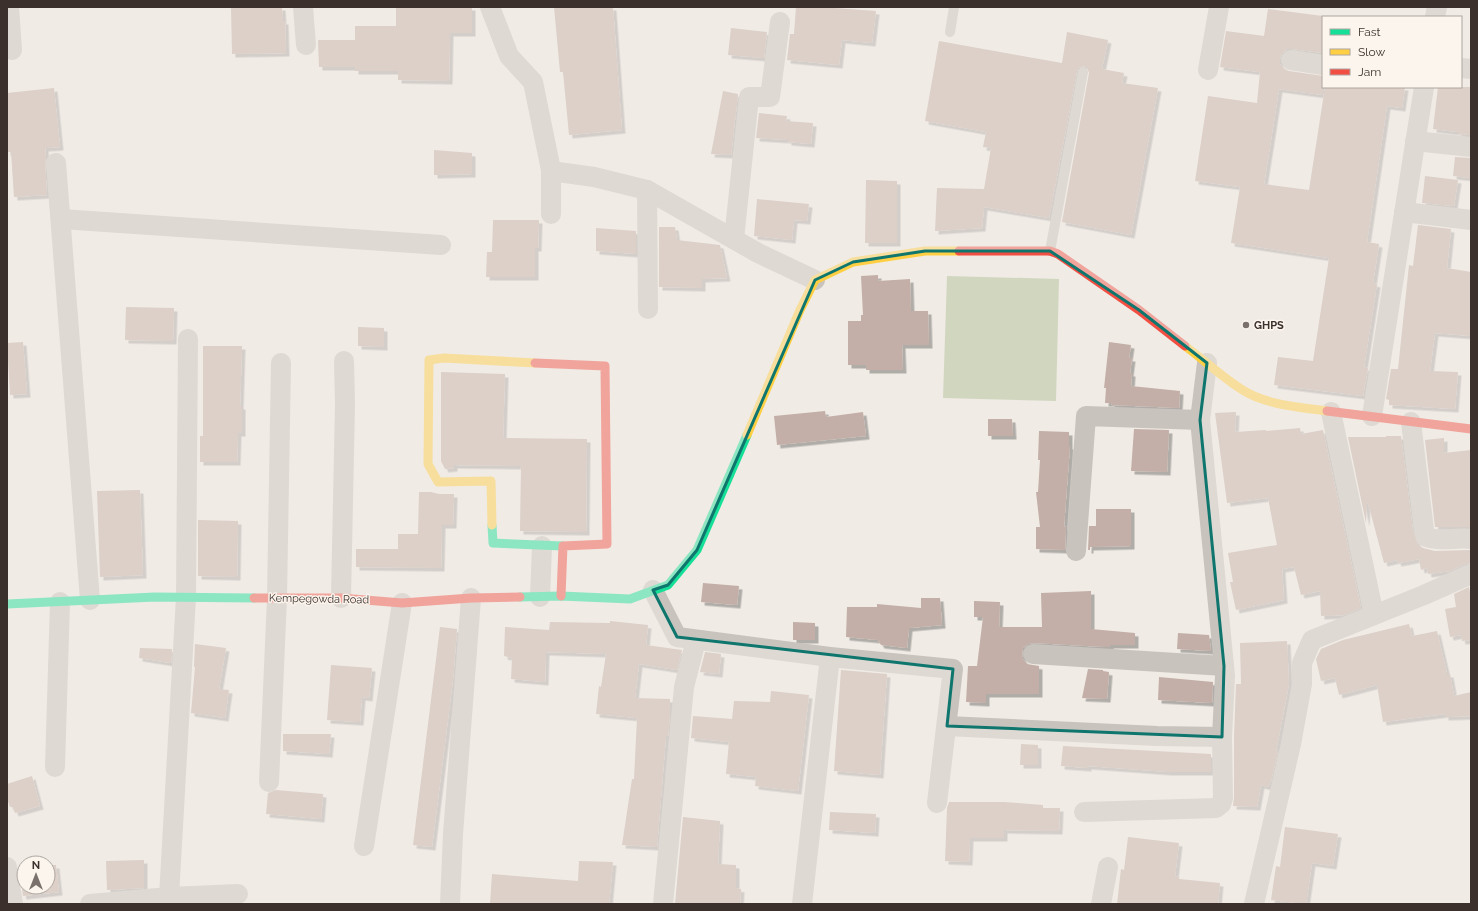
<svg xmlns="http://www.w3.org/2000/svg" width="1478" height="911" viewBox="0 0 1478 911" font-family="Raleway,sans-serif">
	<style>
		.green { fill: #d1d6bf }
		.building { fill: #c3afa7; filter: url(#shadow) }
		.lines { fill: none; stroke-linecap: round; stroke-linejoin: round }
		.lane { stroke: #c9c3be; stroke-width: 10 }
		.street { stroke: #c9c3be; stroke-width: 20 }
		.fast { stroke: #16e098; stroke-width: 9 }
		.slow { stroke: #ffcf43; stroke-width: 9 }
		.jam { stroke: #f24e42; stroke-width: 9 }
		.marked { fill: none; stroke: #0f766e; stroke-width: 3; stroke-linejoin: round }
		.poi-dot { fill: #7a716c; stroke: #fbf5ee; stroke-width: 1.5 }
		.labels { text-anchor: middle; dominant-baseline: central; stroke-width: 3; stroke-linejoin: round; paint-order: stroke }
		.poi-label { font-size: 11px; font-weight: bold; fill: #3b302b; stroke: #fbf5ee; text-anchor: start }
		.street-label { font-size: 11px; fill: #3b302b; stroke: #fbf5ee }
	</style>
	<defs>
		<filter id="shadow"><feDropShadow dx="3.5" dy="3.5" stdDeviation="0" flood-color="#0004"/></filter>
	</defs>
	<rect width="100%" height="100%" fill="#f0ebe5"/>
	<!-- green -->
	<path class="green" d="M947,276L1059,279L1056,401L943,398Z"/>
	<!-- building -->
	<g class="building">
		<path d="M231,7H282L283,21H285L286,53L232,54Z"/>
		<path d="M396,7H472V33H450L449,81L398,80V71H355V67H319L318,40H355V26H396Z"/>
		<path d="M554,7H613L622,130L569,135L563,72H560Z"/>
		<path d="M796,7H820L876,11L872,43L842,40L839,65L787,60L790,34H794Z"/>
		<path d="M1268,9L1323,16V53L1293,49H1287L1282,53L1280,59V64L1284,69L1289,71L1323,76V95L1279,89L1264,184L1309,190L1325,87H1405L1402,108L1387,106L1367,242L1379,244L1373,283L1377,284L1364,367L1368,368L1363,396L1274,385L1278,357L1313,361L1329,258L1231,243L1240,187L1195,181L1208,96L1257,103L1260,72L1220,67L1226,31L1264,36Z"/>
		<path d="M731,28L767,32L764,58L728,55Z"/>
		<path d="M1067,32L1108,40L1102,69L1124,73L1122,83L1158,88L1131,235L1062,222L1089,73L1087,67L1084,66L1078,68L1077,71L1049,218L984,207L982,228L935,231L937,188L984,189L991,148L983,147L986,132L925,121L939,41L1062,63Z"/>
		<path d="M1438,87H1471V135L1458,134V132L1433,129Z"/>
		<path d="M54,88L60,147L45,148L46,157L45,164L47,195L14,197L11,152H7V93Z"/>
		<path d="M723,91L738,94L731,155L711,154Z"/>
		<path d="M759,113L787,116L786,121L813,123L811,144L788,142V140L756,138Z"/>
		<path d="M434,150L472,153V174L434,175Z"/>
		<path d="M1455,157L1471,158V178L1453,176Z"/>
		<path d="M1425,176L1458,180L1454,206L1422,203Z"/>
		<path d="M866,180L897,181V243H865Z"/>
		<path d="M757,199L809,204L807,221L794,220L792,240L754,236Z"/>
		<path d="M493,220H539L538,248H535V277H486L487,252H492Z"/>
		<path d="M1418,225L1451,229L1447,268L1471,272V336L1435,333L1430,371L1458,372L1455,409L1389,405V400L1386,399L1391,369H1398L1409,265L1413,266Z"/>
		<path d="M659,227H675L677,240L720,245L727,278L702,279V288L659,287Z"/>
		<path d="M596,228L636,231V254L596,251Z"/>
		<path d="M878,275V281L910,279L911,311H928L929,345H902L903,370H866V365H848V321H861V315H863L861,276Z"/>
		<path d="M126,307L174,308L173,341L125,340Z"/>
		<path d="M358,327L384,328V347L358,346Z"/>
		<path d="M23,342L27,394L10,395L7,343Z"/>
		<path d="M1109,342L1131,345L1129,358H1132L1130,373H1132L1131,386L1180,391L1179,408L1112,405L1111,403H1105L1106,388H1104Z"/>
		<path d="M203,346H242L240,406H242V433H238L237,462H200V436H203Z"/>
		<path d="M441,372L505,374L503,438L587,439L586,532L520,531L521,466L454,465V468L445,469L441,461Z"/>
		<path d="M825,411L826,417L863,412L866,436L777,445L774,416Z"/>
		<path d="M1236,412L1235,432L1266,430V431L1300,428L1301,434L1323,430L1361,608L1344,615L1321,616L1320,591L1301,595L1294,567L1282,569L1284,600L1236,610L1230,582H1233L1228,553L1277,545L1268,498L1227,503L1215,413Z"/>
		<path d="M988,419H1012L1013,436H988Z"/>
		<path d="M1134,429L1169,430L1167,472L1131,471Z"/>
		<path d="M1039,431L1069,432V446H1070L1064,527L1066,526L1065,550L1036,549V527H1040L1036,492H1038L1040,460H1038Z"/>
		<path d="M1386,436H1401L1413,531L1418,545L1423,548L1435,551L1471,550V563L1465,564L1450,571L1428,574L1427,568L1421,570L1419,559L1398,563L1397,560L1384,563L1368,503L1367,504L1366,523L1348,437H1386Z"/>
		<path d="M1444,438V453L1471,450V527H1435L1425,440Z"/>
		<path d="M140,490L143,575L100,577L97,491Z"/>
		<path d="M419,492H431L439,494H454L453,525H442L441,568L356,567V549H398V534H418Z"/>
		<path d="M1096,509H1131V546L1090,547V550H1088L1089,526H1096Z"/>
		<path d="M198,520L238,521L237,577L198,576Z"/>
		<path d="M703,583L739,586L737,605L701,602Z"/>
		<path d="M1469,587L1471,598V640L1462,641L1461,635L1450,637L1445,609L1456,607L1454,594Z"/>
		<path d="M1091,591V629L1135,633V645H1110V647H1105L1034,643L1028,644L1023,648L1022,654L1023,659L1027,664L1039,666V694H986V703L966,702L968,666H977L983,617H974V601L1000,602L999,627H1042L1041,593Z"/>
		<path d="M921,598H940L942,625L909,628L907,648L881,645L878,640L846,637L847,607H877V604L921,608Z"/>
		<path d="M610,621L648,625L646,645L682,650L677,670L639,664L635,698L670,699V714L668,736H666L657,847L622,845L632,779H634L637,718L596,714L599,686L601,687L606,654L546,652L545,682L511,679L512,658L504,656L505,627L549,630L550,622L610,623Z"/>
		<path d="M793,622L815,623V640H793Z"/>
		<path d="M1409,624L1412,636L1437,631L1447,674H1450L1454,696L1471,692V716L1445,717V714L1383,722L1377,685L1339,695L1335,678L1321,681L1316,659L1321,649L1343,640Z"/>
		<path d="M440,627L457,629L453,679L432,847L413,845Z"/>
		<path d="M1178,633L1209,635L1211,651L1177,649Z"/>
		<path d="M1287,641L1289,684L1276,751H1278L1271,781L1268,787L1261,785L1257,807L1233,806L1234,798V737L1236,684H1241L1240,643Z"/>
		<path d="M195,644L226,648L219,689L229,690L225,718L191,713L195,667H194Z"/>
		<path d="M140,648L172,649L171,663L139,658Z"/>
		<path d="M705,652L721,654L719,674L700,672Z"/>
		<path d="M331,665L372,668L369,698L362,697L360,722L327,720Z"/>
		<path d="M1088,669L1103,670V671L1109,672L1107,699L1082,698Z"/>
		<path d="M841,670L887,674L880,775L834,771Z"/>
		<path d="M1159,677L1213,682L1212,703L1158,700Z"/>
		<path d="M771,691L809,695L798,791L755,786L756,777L726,774L729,742L691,738L693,716L732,719L734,701L770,702Z"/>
		<path d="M283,734H331L329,754L283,751Z"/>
		<path d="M1021,744L1038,745V765H1020Z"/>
		<path d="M1063,746L1211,754V772H1169L1088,766V768L1061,766Z"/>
		<path d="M32,776L40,806L15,813L13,807H10L7,798V784Z"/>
		<path d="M276,790L323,794L321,819L266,814L268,793Z"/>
		<path d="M949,802H1004L1043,805V808H1060L1059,831L1004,830V838H970L969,862L945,861L947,808Z"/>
		<path d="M830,812L876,814L875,833L829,830Z"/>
		<path d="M683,817L720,821L718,864L736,865V888L741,889L740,904H675Z"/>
		<path d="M1285,827L1338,834L1333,866L1312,863L1306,904L1271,900L1276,866L1280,867Z"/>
		<path d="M1128,837L1179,843L1175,876L1179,877V879L1220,883L1218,904H1117L1121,869L1124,870Z"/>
		<path d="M144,860V888L107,890L106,861Z"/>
		<path d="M579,861L613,862L609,904H490L492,874L578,881Z"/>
		<path d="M48,865H56L59,892L23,896L19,868H24V887H48Z"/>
	</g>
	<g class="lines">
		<!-- lane -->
		<g class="lane">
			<path d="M950,32L954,7"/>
			<path d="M1050,251L1083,72"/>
		</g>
		<!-- street -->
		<g class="street">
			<path d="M9,7L12,50"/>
			<path d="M303,7L306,45"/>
			<path d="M490,7L509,56L533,82L551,170V214"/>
			<path d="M1435,17L1437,7"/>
			<path d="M1291,60L1323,65"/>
			<path d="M1461,68L1471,69"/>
			<path d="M1208,70L1219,7"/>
			<path d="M1415,141L1471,147"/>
			<path d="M56,163L90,600"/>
			<path d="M551,171L594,177L647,190L758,253L815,280"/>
			<path d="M647,190L648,309"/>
			<path d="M1404,212L1471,220"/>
			<path d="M61,219L441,245"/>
			<path d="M734,239L749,97H770L780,22"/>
			<path d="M1331,412L1374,615"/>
			<path d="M1372,416L1424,87"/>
			<path d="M1411,422L1424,530L1426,537C1439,542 1457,537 1471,539"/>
			<path d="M1076,551L1086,416L1200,420"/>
			<path d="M653,590L677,637L830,657L953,669L937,803"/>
			<path d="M540,597L542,546"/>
			<path d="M341,598L345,404L344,361"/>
			<path d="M1033,654L1224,666"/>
			<path d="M947,726L1157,736L1222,737"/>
			<path d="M55,767L60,602"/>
			<path d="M269,782L277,598L281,363"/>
			<path d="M1084,812L1216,808L1221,804L1223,798L1222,737L1225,676L1200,420L1207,363"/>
			<path d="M364,846L402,603"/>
			<path d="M7,867L13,904"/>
			<path d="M169,897L238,894"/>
			<path d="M90,904L169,897L186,597L188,339"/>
			<path d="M450,904L453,834L471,598"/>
			<path d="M663,904L684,687L696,640"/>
			<path d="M802,904L830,657"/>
			<path d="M1101,904L1108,867"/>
			<path d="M1254,904L1291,744L1302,684V663L1312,640L1424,595L1471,574"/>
		</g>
		<!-- fast -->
		<g class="fast">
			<path d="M492,525L493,543L563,546"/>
			<path d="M520,597L561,596L630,599L668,585L697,550L747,435"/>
			<path d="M7,604L155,597L254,598"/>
		</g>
		<!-- slow -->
		<g class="slow">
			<path d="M1185,346C1204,360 1222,377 1241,389C1265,405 1299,407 1327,411"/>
			<path d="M747,435L800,310L815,280L853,262L925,251H959"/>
			<path d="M492,525L491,481L438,482L428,464L429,360L444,358L535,363"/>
		</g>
		<!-- jam -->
		<g class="jam">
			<path d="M959,251H1050L1058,254L1139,310L1185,346"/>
			<path d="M535,363L605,366L607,544L563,546L561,596"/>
			<path d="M1327,411L1471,429"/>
			<path d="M254,598H341L402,603L471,598L520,597"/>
		</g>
	</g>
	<!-- marked area -->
	<path d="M0 0H1478V911H0ZM925,251H1050L1139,310L1207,363L1200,420L1224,666L1222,737L947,726L953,669L677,637L653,590L668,585L697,550L815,280L853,262Z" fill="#f0ebe5" fill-opacity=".55" fill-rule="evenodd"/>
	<path class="marked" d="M925,251H1050L1139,310L1207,363L1200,420L1224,666L1222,737L947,726L953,669L677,637L653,590L668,585L697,550L815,280L853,262Z"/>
	<!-- markers -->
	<circle class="poi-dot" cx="1246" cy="325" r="4"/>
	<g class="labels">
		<!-- poi labels -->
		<g class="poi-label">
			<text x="1254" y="325">GHPS</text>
		</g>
		<!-- street labels -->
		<g class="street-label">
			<text transform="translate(319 599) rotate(1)">Kempegowda Road</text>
		</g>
	</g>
	<!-- border -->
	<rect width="1478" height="911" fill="none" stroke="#3b302b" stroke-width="16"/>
	<!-- legend -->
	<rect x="1322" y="16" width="140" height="72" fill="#fbf5ee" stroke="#aea6a0"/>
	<rect x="1330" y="29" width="20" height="6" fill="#16e098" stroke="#aea6a0"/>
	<text x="1358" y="36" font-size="12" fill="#3b302b">Fast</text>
	<rect x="1330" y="49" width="20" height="6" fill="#ffcf43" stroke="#aea6a0"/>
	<text x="1358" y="56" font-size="12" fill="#3b302b">Slow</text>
	<rect x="1330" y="69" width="20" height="6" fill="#f24e42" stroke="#aea6a0"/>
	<text x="1358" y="76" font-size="12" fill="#3b302b">Jam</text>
	<!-- north arrow -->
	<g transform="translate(36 875)"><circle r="19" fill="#fbf5ee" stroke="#aea6a0"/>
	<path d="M0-3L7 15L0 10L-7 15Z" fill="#7a716c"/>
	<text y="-6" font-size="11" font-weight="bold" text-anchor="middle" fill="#3b302b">N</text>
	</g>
</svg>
